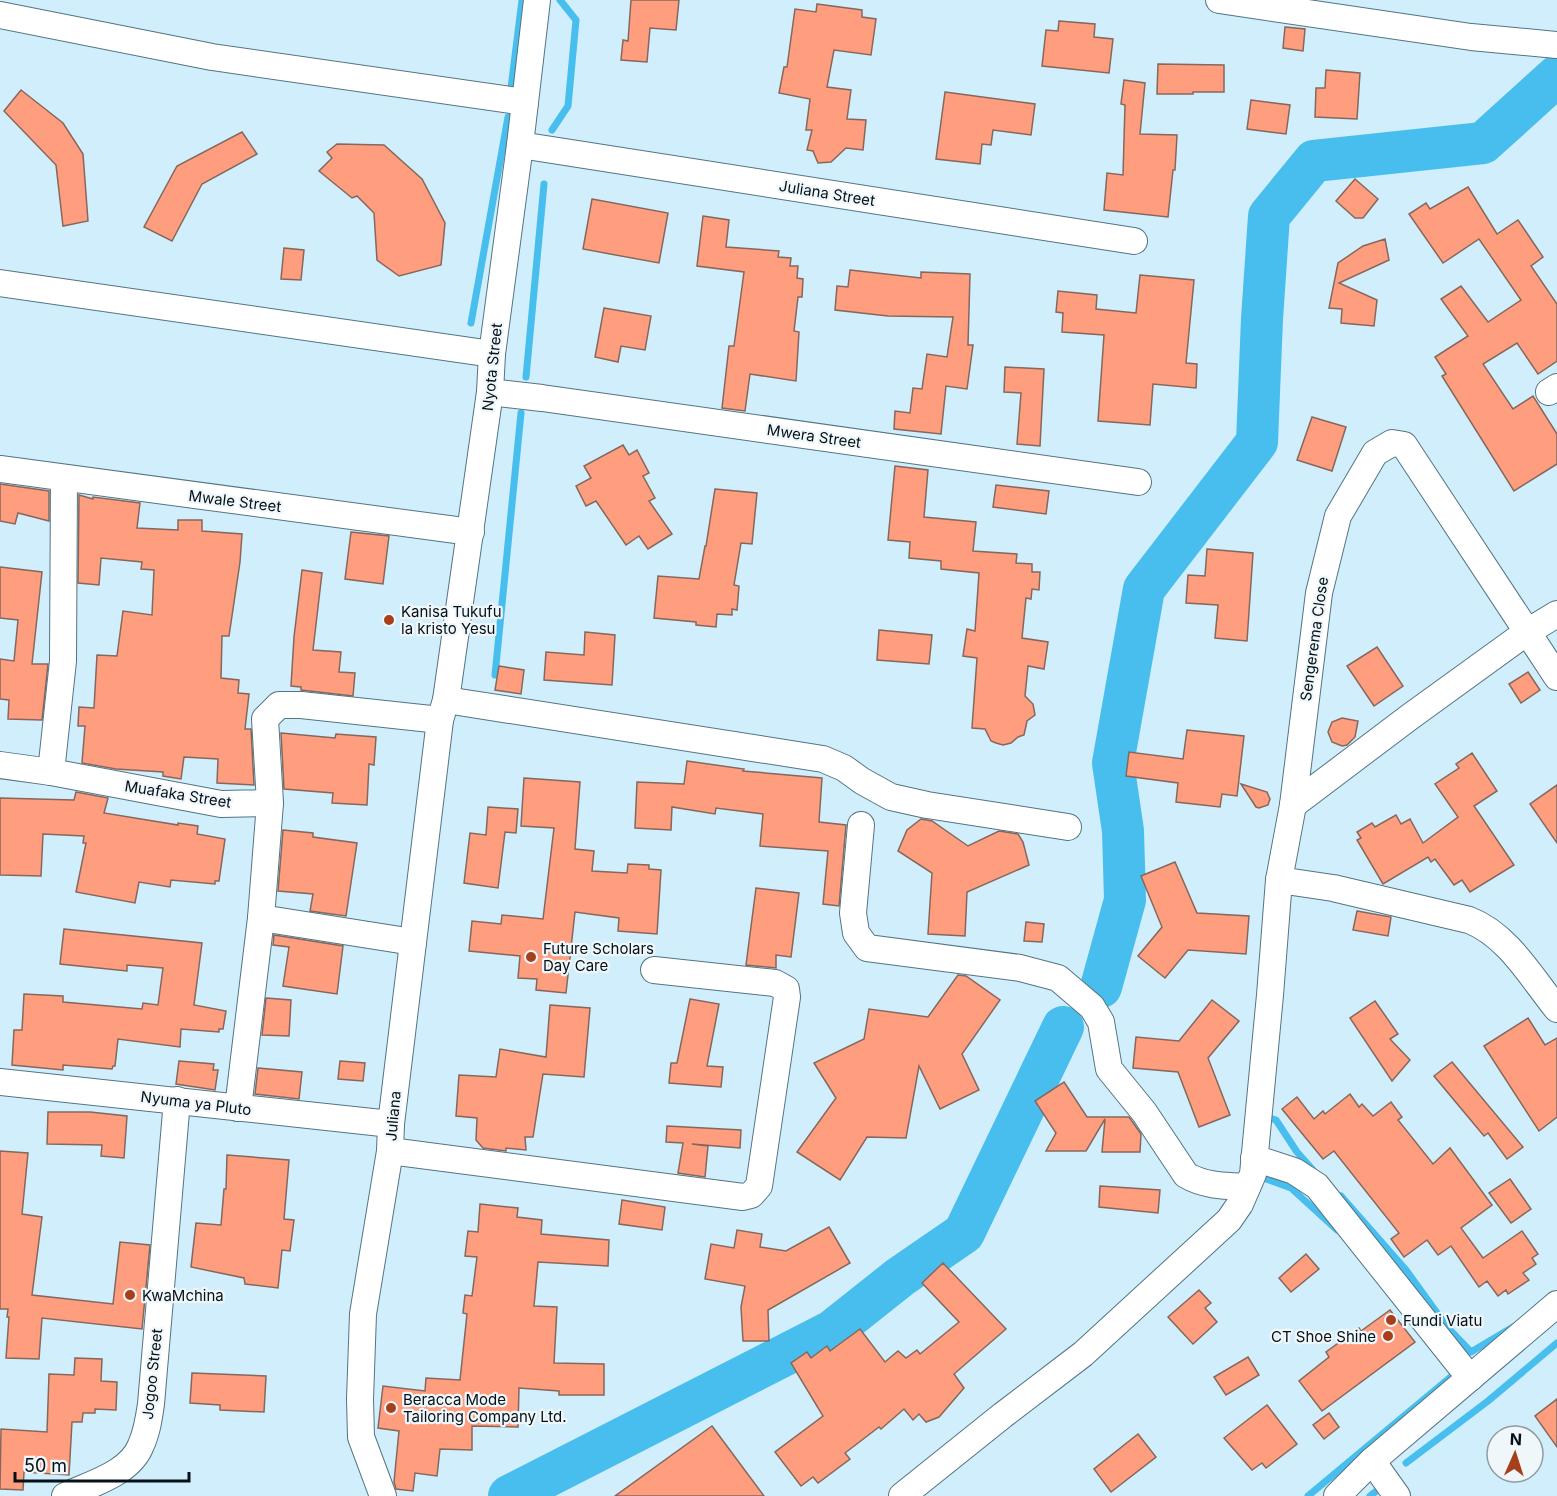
<svg xmlns="http://www.w3.org/2000/svg" width="1557" height="1496" viewBox="0 0 1557 1496" font-family="Inter,sans-serif">
	<style>
		.lines { fill: none; stroke-linecap: round; stroke-linejoin: round }
		.stream { stroke: #47beed; stroke-width: 7 }
		.river { stroke: #47beed; stroke-width: 42 }
		.building { fill: #ff9e7f; stroke: #86675c; stroke-width: 1.5 }
		.street-casing { stroke: #547483; stroke-width: 28 }
		.street { stroke: #fff; stroke-width: 26 }
		.poi-dot { fill: #a63f1a; stroke: #f0f7fb; stroke-width: 2 }
		.labels { text-anchor: middle; dominant-baseline: central; stroke-width: 4.5; stroke-linejoin: round; paint-order: stroke }
		.street-label { font-size: 15px; fill: #051117; stroke: #f0f7fb }
		.poi-label { font-size: 15px; fill: #051117; stroke: #f0f7fb; text-anchor: start }
	</style>
	<rect width="100%" height="100%" fill="#d1eefc"/>
	<g class="lines">
		<!-- stream -->
		<g class="stream">
			<path d="M511,88L522,0"/>
			<path d="M552,130L568,106L576,20L560,0"/>
			<path d="M471,323L508,117"/>
			<path d="M526,377L544,184"/>
			<path d="M495,675L521,413"/>
			<path d="M1263,1116L1276,1120L1297,1152L1313,1170"/>
			<path d="M1258,1176L1291,1188L1337,1230"/>
			<path d="M1341,1196L1406,1270L1448,1328L1471,1352L1513,1327"/>
			<path d="M1406,1463L1488,1401L1557,1343"/>
			<path d="M1308,1496L1458,1371"/>
			<path d="M1370,1496L1379,1489"/>
		</g>
		<!-- river -->
		<g class="river">
			<path d="M1101,987L1125,900L1123,831L1113,763L1144,589L1257,442L1262,319L1269,216L1314,161L1483,143L1557,76"/>
			<path d="M509,1496L832,1331L900,1277L964,1233L1063,1027"/>
		</g>
	</g>
	<!-- building -->
	<g class="building">
		<path d="M631,0H679L676,30L650,28L647,62L621,60L623,40L628,41Z"/>
		<path d="M817,4L862,10V17L876,19L871,55L834,50L827,87L851,90L847,119L866,120L863,150L846,148L831,162L818,163L813,151L807,150L812,130H806L810,99L779,93L784,67H787L795,9L816,12Z"/>
		<path d="M1059,21L1095,24L1094,37L1113,39L1109,73L1042,66L1046,30L1058,31Z"/>
		<path d="M1285,27L1305,29L1303,51L1283,48Z"/>
		<path d="M1158,64L1224,65V92H1193V94H1157Z"/>
		<path d="M1326,70L1360,73L1357,119L1315,117L1316,88H1325Z"/>
		<path d="M1124,80L1145,83L1140,134L1177,135L1175,170H1173L1168,217L1104,210L1107,173L1123,175L1125,105L1121,104Z"/>
		<path d="M21,90L63,123L83,154L88,221L63,226L56,165L4,111Z"/>
		<path d="M945,92L1035,104L1031,135L993,130L991,145L982,144L980,164L936,159Z"/>
		<path d="M1251,100L1290,105L1286,134L1247,129Z"/>
		<path d="M242,132L257,154L202,184L172,241L144,227L177,166Z"/>
		<path d="M337,144L384,145L422,179L445,223L441,265L399,276L377,260L374,213L357,196L352,198L319,171L332,158L327,152Z"/>
		<path d="M1355,179L1378,199L1363,218H1355L1336,201Z"/>
		<path d="M1468,187L1497,234L1518,220L1543,257L1531,266L1557,304V361L1538,374L1517,343L1483,364L1513,409L1533,396L1557,434V464L1514,491L1442,376L1446,374L1435,357L1468,336L1441,299L1461,286L1488,322L1521,300L1479,239L1443,263L1409,214L1426,203L1430,209Z"/>
		<path d="M592,199L668,213L659,263L583,249Z"/>
		<path d="M703,216L729,220L726,247L779,251L778,257L791,258L790,266H798L797,278L803,279L802,297H798L794,331L799,332L796,381L750,374L745,411L722,408L729,346H734L744,272L697,266Z"/>
		<path d="M1385,239L1389,260L1339,283L1377,300L1374,326L1341,323L1342,309L1329,308L1338,263L1363,246Z"/>
		<path d="M284,248L304,250L301,280L281,279Z"/>
		<path d="M850,270L921,278V272L970,274L968,345H973L967,389L946,386L941,434L894,429L895,411L910,413L913,388L922,389L927,354L947,357L953,317L888,316L835,310L837,286L848,287Z"/>
		<path d="M1140,275L1194,280L1186,363L1197,364L1196,388L1153,384L1150,425L1098,421L1104,335L1062,332L1063,313L1056,312L1058,291L1097,295L1096,309L1136,313Z"/>
		<path d="M604,308L651,316L645,350L621,346L618,362L595,357Z"/>
		<path d="M1005,367L1044,369L1040,446L1017,444L1021,393L1004,392Z"/>
		<path d="M1312,417L1346,427L1332,471L1297,460Z"/>
		<path d="M623,445L629,455L637,450L649,473L643,476L655,498L649,501L672,534L648,549L639,536L626,545L596,501L586,506L576,486L591,478L584,466Z"/>
		<path d="M895,466L928,470L924,517L976,522L973,551L1017,554L1016,563L1032,564V572H1040L1039,590L1032,589L1031,599L1026,598L1022,638L1048,642L1044,669L1028,666L1025,696L1033,704L1035,715L1027,721L1024,735L1018,737L1011,743L1003,745L996,743L991,741L985,729L972,728L977,658L963,656L967,629L975,631L979,573L941,569V561L909,558L910,542L888,540Z"/>
		<path d="M0,484L49,491V521L18,513L15,524L0,521Z"/>
		<path d="M996,485L1049,491L1046,514L993,507Z"/>
		<path d="M715,489L757,493L752,544L741,543L734,585L739,586L737,610L732,609V615L717,614L716,627L696,625V622L654,618L658,576L699,579L705,546H706Z"/>
		<path d="M79,495L93,499V497L140,503L137,528L178,530V520H202V531L242,534L240,562L229,636H222L221,678L239,680L238,693L249,694L245,729H251L254,785L217,783L218,759L184,757L181,779L163,776V772L116,769L82,763L85,726H78L79,707L94,708L97,655L117,656L123,611L152,615L154,570L141,569L142,562L101,558L99,585L78,583Z"/>
		<path d="M351,532L389,536L383,584L345,579Z"/>
		<path d="M1207,549L1253,553L1247,641L1215,638L1218,605L1186,603L1188,575L1205,576Z"/>
		<path d="M0,567L42,572L32,664H48L42,720L8,719L9,700L0,699V659L14,661L18,620L0,618Z"/>
		<path d="M302,570L322,573L313,650L341,652L339,672L355,673L353,696L301,690V687L291,686L294,637Z"/>
		<path d="M879,630L932,635L929,664L877,660Z"/>
		<path d="M585,632L615,635L612,685L544,680L546,652L584,655Z"/>
		<path d="M1377,647L1403,686L1374,706L1347,666Z"/>
		<path d="M499,666L524,670L521,694L495,690Z"/>
		<path d="M1528,672L1540,690L1521,703L1509,684Z"/>
		<path d="M1342,718L1358,721L1355,737L1347,745L1342,746L1332,742L1328,732L1332,722Z"/>
		<path d="M1187,730L1244,736L1237,796L1222,794L1220,807L1176,802L1178,783L1126,776L1129,752L1183,759Z"/>
		<path d="M281,733L335,738L336,734L376,737L374,765L369,764L367,805L332,803L333,793L284,789Z"/>
		<path d="M1472,753L1497,791L1474,806L1514,865L1470,892L1462,880L1454,885L1435,859L1431,862L1428,857L1383,884L1357,840L1361,838L1357,832L1372,823L1375,827L1396,815L1401,824L1410,819L1423,843L1458,817L1435,784L1459,768L1456,764Z"/>
		<path d="M687,761L744,769L743,771L822,778L819,822L846,825L839,906L823,904L828,851L760,846L763,814L716,808L715,814L672,807L671,830L635,828L637,782L684,784Z"/>
		<path d="M524,778L580,782L575,849L594,851L592,871L627,873L628,864L649,865V869L661,870L657,934L618,931L619,918L575,912L566,993L536,990L537,979L518,978L520,956L469,951L472,921L501,924L502,915L543,919L554,828L521,826Z"/>
		<path d="M1241,784L1267,792L1270,799L1268,805L1259,808L1256,807Z"/>
		<path d="M1557,785V843L1530,804Z"/>
		<path d="M76,792L108,798L104,813L178,825V823L198,826L197,834L225,839L219,881H215V884L171,880L170,887L139,882L135,903L76,892L86,843H83L84,836L43,834L41,876L0,875V798L74,800Z"/>
		<path d="M488,807L518,809L516,833L505,832L498,888L464,883L470,833L486,835Z"/>
		<path d="M921,819L932,821L968,846L999,831L1018,834L1023,842L1029,865L967,892L965,936L928,934L932,873L898,851L907,830Z"/>
		<path d="M283,830L313,833V837L357,843L346,916L310,911L313,894L278,891Z"/>
		<path d="M1175,862L1197,913L1249,916L1246,954L1188,950L1165,978L1138,956L1162,927L1141,876Z"/>
		<path d="M756,888L799,893L791,957L776,955V968L746,965Z"/>
		<path d="M1357,911L1391,917L1388,936L1353,930Z"/>
		<path d="M1026,922L1044,924L1042,942L1024,941Z"/>
		<path d="M64,929L202,943L194,1005L226,1011L223,1029H219V1032L181,1029L180,1047L118,1039L115,1066H113L112,1069L63,1065V1070L12,1065L14,1030H22L24,994L63,996V1002L142,1009L143,1003L158,1005L163,968L127,965V971L60,964Z"/>
		<path d="M274,935L343,946L337,994L283,986L289,947L273,945Z"/>
		<path d="M958,975L966,976L1000,1000L962,1054L979,1090L940,1109L919,1066L906,1138L867,1137L840,1180L797,1152L836,1098L814,1063L864,1039L869,1009L928,1017Z"/>
		<path d="M266,998L291,1000L289,1036L262,1035Z"/>
		<path d="M690,999L719,1004L707,1066L723,1067L721,1087L669,1083L671,1063H677Z"/>
		<path d="M1212,1000L1239,1021L1208,1058L1230,1115L1199,1127L1178,1072L1133,1068L1136,1037L1179,1041Z"/>
		<path d="M1375,1001L1398,1034L1390,1039L1410,1060L1392,1081L1350,1018Z"/>
		<path d="M550,1005L590,1008L584,1077L543,1074L533,1137H525L526,1150L506,1148V1151L483,1148L476,1140L477,1118L456,1116L459,1075L496,1077L500,1049L546,1057Z"/>
		<path d="M1528,1018L1545,1045L1557,1038V1117L1539,1131L1484,1046Z"/>
		<path d="M179,1061L214,1064L213,1070H218L215,1090L176,1084Z"/>
		<path d="M340,1061L365,1063L363,1081L338,1079Z"/>
		<path d="M1452,1062L1523,1147L1507,1159L1488,1133L1484,1136L1434,1076Z"/>
		<path d="M258,1068L302,1072L299,1099L255,1094Z"/>
		<path d="M1064,1082L1087,1117H1129L1141,1134L1140,1152H1102L1105,1119L1086,1151H1046L1056,1133L1035,1101Z"/>
		<path d="M1350,1094L1359,1107L1362,1104L1373,1116L1391,1102L1402,1117L1398,1120L1433,1164L1450,1148L1492,1205L1461,1228L1483,1258L1522,1231L1538,1254L1532,1258L1536,1264L1523,1273L1529,1280L1508,1294L1506,1290L1498,1296L1487,1281L1479,1287L1451,1246L1438,1255L1427,1240L1404,1257L1391,1239L1399,1233L1334,1151L1323,1159L1282,1109L1297,1097L1314,1119L1323,1111L1325,1114Z"/>
		<path d="M48,1112H90L127,1116L124,1158L101,1156L102,1145L47,1144Z"/>
		<path d="M667,1126L741,1130L740,1148L692,1144L708,1146L705,1177L678,1173L683,1143L666,1142Z"/>
		<path d="M0,1151L28,1153L22,1214L42,1217L32,1295L113,1304L120,1242L150,1245L142,1329L42,1318L39,1359L6,1358L9,1317H7L8,1309H0Z"/>
		<path d="M227,1155L289,1160L284,1219L294,1220L290,1251L282,1250L278,1288L245,1284L244,1278L191,1267L196,1223L221,1225L224,1189H226Z"/>
		<path d="M1510,1179L1531,1209L1511,1223L1489,1193Z"/>
		<path d="M1100,1186L1160,1190L1158,1213L1099,1207Z"/>
		<path d="M622,1200L665,1207L662,1230L619,1224Z"/>
		<path d="M480,1204L518,1208L517,1217L542,1220L541,1234L609,1240L608,1266L538,1262L534,1306L557,1307L554,1363L604,1364V1395H559V1391L519,1388L518,1427L472,1426V1450L440,1449L437,1476L415,1473L413,1491L396,1489L394,1482L399,1431L378,1428L383,1386L425,1391L426,1378L460,1380L467,1314L463,1313L465,1295L472,1296L477,1257L465,1256L468,1231L478,1232Z"/>
		<path d="M829,1227L850,1263L768,1310L769,1341H743L741,1307L745,1286L705,1279L711,1244L734,1248L737,1230L762,1234L760,1247L786,1251Z"/>
		<path d="M1306,1254L1319,1269L1291,1292L1279,1278Z"/>
		<path d="M943,1263L1006,1329L954,1374L964,1388L939,1417L926,1422L919,1414L913,1420L904,1409L881,1429L879,1427L845,1453L850,1459L818,1483L813,1477L801,1486L775,1452L823,1416L791,1363L807,1352L811,1358L827,1346L830,1351L860,1329L885,1362L898,1351L906,1358L917,1350L920,1354L959,1322L922,1283Z"/>
		<path d="M1199,1290L1211,1303L1205,1308L1217,1322L1193,1344L1168,1317Z"/>
		<path d="M1390,1310L1415,1342L1322,1411L1299,1381L1329,1357L1326,1352L1359,1328L1361,1331Z"/>
		<path d="M1248,1357L1259,1375L1226,1395L1214,1377Z"/>
		<path d="M75,1358L102,1359L101,1381L117,1382L116,1410L95,1409V1413H83L82,1422H72L69,1475L24,1472L23,1490L0,1489L1,1429L47,1432L49,1374L74,1375Z"/>
		<path d="M192,1373L266,1376L264,1412L220,1410V1405L190,1403Z"/>
		<path d="M1557,1399V1447L1535,1416Z"/>
		<path d="M1267,1405L1297,1444L1266,1468L1262,1463L1252,1470L1224,1438Z"/>
		<path d="M1329,1413L1339,1427L1324,1439L1313,1425Z"/>
		<path d="M712,1426L764,1496H615Z"/>
		<path d="M1138,1434L1156,1457L1111,1492L1094,1469Z"/>
	</g>
	<g class="lines">
		<defs>
			<g id="street">
				<path d="M1219,0L1471,37L1557,45"/>
				<path d="M0,15L212,57L525,102"/>
				<path d="M520,145L1134,241"/>
				<path d="M0,283L492,354"/>
				<path d="M490,392L542,398L1138,482"/>
				<path d="M1549,392L1557,387"/>
				<path d="M0,469L471,532"/>
				<path d="M446,700L823,759L844,768L862,781L891,797L927,805L1068,827"/>
				<path d="M0,765L51,772L221,804L270,803L265,719L279,705H301L440,720"/>
				<path d="M51,772L63,661L64,478"/>
				<path d="M1293,805L1411,716L1527,632L1557,614"/>
				<path d="M861,825L853,913L856,933L867,948L1020,968L1058,978L1092,1007L1101,1022L1109,1069L1144,1112L1186,1175C1205,1186 1225,1186 1247,1187"/>
				<path d="M1279,880L1333,888L1469,920C1508,935 1531,977 1557,1009"/>
				<path d="M261,918L413,942"/>
				<path d="M0,1082L391,1124"/>
				<path d="M238,1108L261,918L270,803"/>
				<path d="M390,1151L743,1197L751,1195L759,1186L787,997L786,989L775,983L654,970"/>
				<path d="M1254,1158L1294,1171L1317,1186L1470,1378"/>
				<path d="M1372,1461L1397,1496"/>
				<path d="M65,1496C90,1484 130,1474 141,1445C147,1432 149,1418 151,1404L177,1100"/>
				<path d="M383,1496L361,1437L360,1399L363,1314L390,1151L391,1124L440,720L446,700L490,392L492,354L520,145L537,0"/>
				<path d="M902,1496L1003,1415L1083,1354L1229,1220L1240,1204L1253,1174L1270,995L1279,880L1293,805L1319,593L1338,516L1375,453L1392,443L1404,445L1557,677"/>
				<path d="M1337,1496L1372,1461L1557,1304"/>
			</g>
		</defs>
		<!-- street casing -->
		<use href="#street" class="street-casing"/>
		<!-- street -->
		<use href="#street" class="street"/>
	</g>
	<!-- markers -->
	<g class="poi-dot">
		<circle cx="389" cy="620" r="6"/>
		<circle cx="531" cy="957" r="6"/>
		<circle cx="130" cy="1295" r="6"/>
		<circle cx="1391" cy="1320" r="6"/>
		<circle cx="1388" cy="1336" r="6"/>
		<circle cx="391" cy="1408" r="6"/>
	</g>
	<g class="labels">
		<!-- street labels -->
		<g class="street-label">
			<text transform="translate(827 193) rotate(9)">Juliana Street</text>
			<text transform="translate(492 367) rotate(-84)">Nyota Street</text>
			<text transform="translate(814 436) rotate(8)">Mwera Street</text>
			<text transform="translate(235 501) rotate(7)">Mwale Street</text>
			<text transform="translate(1314 639) rotate(-82)">Sengerema Close</text>
			<text transform="translate(178 794) rotate(9)">Muafaka Street</text>
			<text transform="translate(196 1103) rotate(7)">Nyuma ya Pluto</text>
			<text transform="translate(393 1116) rotate(-85)">Juliana</text>
			<text transform="translate(152 1374) rotate(-84)">Jogoo Street</text>
		</g>
		<!-- poi labels -->
		<g class="poi-label">
			<text x="401" y="611">Kanisa Tukufu<tspan x="401" dy="17">la kristo Yesu</tspan></text>
			<text x="543" y="948">Future Scholars<tspan x="543" dy="17">Day Care</tspan></text>
			<text x="142" y="1295">KwaMchina</text>
			<text x="1403" y="1320">Fundi Viatu</text>
			<text x="1376" y="1336" text-anchor="end">CT Shoe Shine</text>
			<text x="403" y="1399">Beracca Mode<tspan x="403" dy="17">Tailoring Company Ltd.</tspan></text>
		</g>
	</g>
	<!-- north arrow -->
	<g transform="translate(1515 1454) rotate(3)"><circle r="28" fill="#f0f7fb" stroke="#929ba0" stroke-width="1.5"/>
	<path d="M0-4.5L10 22L0 15L-10 22Z" fill="#a63f1a"/>
	<text y="-9" font-size="16" font-weight="bold" text-anchor="middle" fill="#051117">N</text>
	</g>
	<!-- scale -->
	<path d="M15 1472v9h174v-9" fill="none" stroke="#051117" stroke-width="3"/>
	<text x="24" y="1472" font-size="18" fill="#051117" stroke="#f0f7fb" stroke-width="4.5" paint-order="stroke">50 m</text>
</svg>
